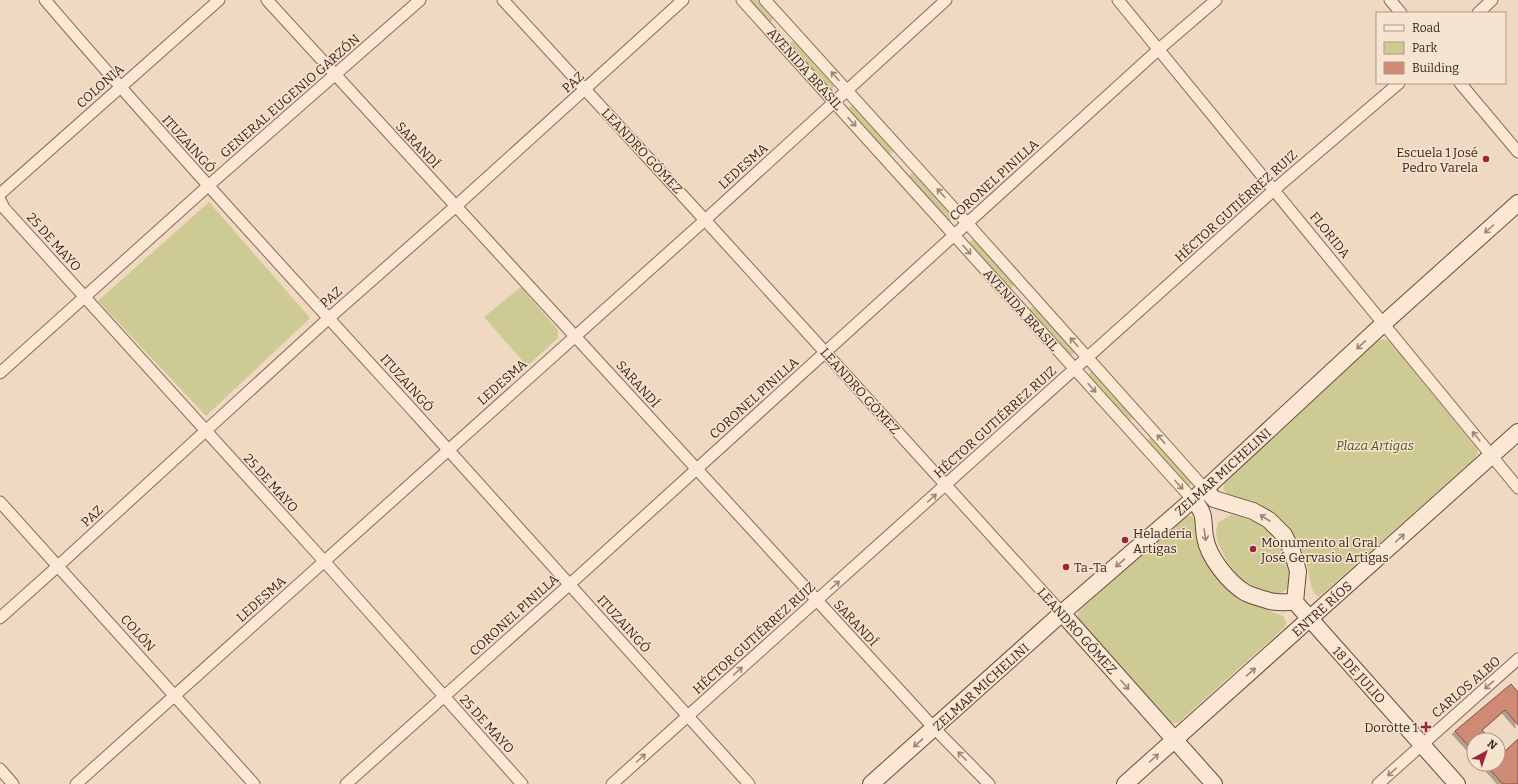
<svg xmlns="http://www.w3.org/2000/svg" width="1518" height="784" viewBox="0 0 1518 784" font-family="Bitter,serif">
	<style>
		.green { fill: #ceca94 }
		.building { fill: #cf8a75; stroke: #894d3c; filter: url(#shadow) }
		.lines { fill: none; stroke-linecap: round; stroke-linejoin: round }
		.street-casing { stroke: #896957; stroke-width: 13 }
		.secondary-casing { stroke: #6b4a3b; stroke-width: 18 }
		.street { stroke: #fae8d4; stroke-width: 11 }
		.secondary { stroke: #fae8d4; stroke-width: 16 }
		.oneway { stroke: #998678 }
		.poi-dot { fill: #9b253c; stroke: #f7e4d0; stroke-width: 1.5 }
		.labels { text-anchor: middle; dominant-baseline: central; stroke-width: 3; stroke-linejoin: round; paint-order: stroke }
		.street-label { font-size: 13px; fill: #38251c; stroke: #f7e4d0 }
		.poi-label { font-size: 13px; fill: #38251c; stroke: #f7e4d0; text-anchor: start }
		.park-label { font-size: 13px; font-style: italic; fill: #525622; stroke: #f7e4d0 }
	</style>
	<defs>
		<filter id="shadow"><feDropShadow dx="-3" dy="3" stdDeviation="0" flood-color="#0004"/></filter>
	</defs>
	<rect width="100%" height="100%" fill="#efd9c0"/>
	<!-- green -->
	<g class="green">
		<path d="M748,0H757L773,17L772,21L768,22Z"/>
		<path d="M793,41L795,42L834,84L833,89H828L790,46L789,44Z"/>
		<path d="M851,106H854L893,149L892,153L887,154L849,111L848,109Z"/>
		<path d="M912,173H914L953,216L950,221H948L909,178V176Z"/>
		<path d="M209,202L310,318L206,416L98,301Z"/>
		<path d="M972,240H974L1013,284V286L1011,288H1008L970,245L969,243Z"/>
		<path d="M521,287L558,330V338L527,366L484,317Z"/>
		<path d="M1033,307H1035L1074,350V353L1071,355L1068,354L1030,312V309Z"/>
		<path d="M1384,339L1390,342L1477,449L1478,453L1475,458L1319,597L1314,593C1310,585 1310,578 1308,569C1301,541 1285,518 1259,505C1246,498 1232,501 1223,489L1227,476L1379,340Z"/>
		<path d="M1091,372H1094L1133,415V418L1130,420L1127,419L1089,377V374Z"/>
		<path d="M1151,437L1153,438L1192,481V483L1189,486L1187,485L1148,442V440Z"/>
		<path d="M1231,515C1246,517 1264,524 1274,536C1284,547 1301,581 1284,591C1276,596 1269,593 1261,590C1250,585 1239,578 1232,568C1226,560 1216,542 1216,532C1216,529 1218,526 1218,523Z"/>
		<path d="M1184,516H1191L1196,520L1212,570L1226,588L1240,599L1283,616L1286,622L1285,627L1179,722L1175,723L1171,722L1078,619V612Z"/>
	</g>
	<!-- building -->
	<g class="building">
		<path d="M1511,684L1518,692V725L1505,710L1482,730L1491,740H1474V752L1455,731Z"/>
		<path d="M1518,739V784H1503L1485,764H1498V748L1503,753Z"/>
	</g>
	<g class="lines">
		<defs>
			<g id="street">
				<path d="M45,0C166,141 291,277 416,414C528,537 638,661 749,784"/>
				<path d="M267,0L934,728L989,784"/>
				<path d="M503,0L705,220L1062,613"/>
				<path d="M742,0L1193,500"/>
				<path d="M765,0L967,223L1205,489"/>
				<path d="M1118,0C1252,162 1385,325 1518,488"/>
				<path d="M1390,0L1401,13"/>
				<path d="M1478,13L1492,0"/>
				<path d="M1460,83L1518,152"/>
				<path d="M0,194L219,0"/>
				<path d="M0,200L4,208L324,561L522,784"/>
				<path d="M0,373L208,186L420,0"/>
				<path d="M0,502L254,784"/>
				<path d="M0,618L58,566L329,318L456,206L683,0"/>
				<path d="M0,769L13,784"/>
				<path d="M76,784L705,220L946,0"/>
				<path d="M346,784L569,585L1159,49L1216,0"/>
				<path d="M612,784L1275,189L1399,83"/>
				<path d="M1378,784L1518,659"/>
			</g>
			<g id="secondary">
				<path d="M1205,489L1214,499L1253,511L1269,520L1284,535L1292,551L1298,571L1295,602L1457,784"/>
				<path d="M1193,500C1207,515 1202,519 1205,537C1208,557 1229,583 1246,593C1253,596 1263,599 1270,601C1278,603 1287,602 1295,602"/>
				<path d="M1062,613L1214,784"/>
				<path d="M871,784L1062,613L1205,489L1383,324L1518,203"/>
				<path d="M1125,784L1518,432"/>
			</g>
		</defs>
		<!-- street casing -->
		<use href="#street" class="street-casing"/>
		<!-- secondary casing -->
		<use href="#secondary" class="secondary-casing"/>
		<!-- street -->
		<use href="#street" class="street"/>
		<!-- secondary -->
		<use href="#secondary" class="secondary"/>
	</g>
	<!-- one-way arrows -->
	<defs><path id="oneway-shaft" d="M-6 0H5M1.5-3L5.5 0L1.5 3" fill="none" stroke-width="1.6" stroke-linecap="round" stroke-linejoin="round"/></defs>
	<g class="oneway">
		<use href="#oneway-shaft" transform="translate(835 76) rotate(-132)"/>
		<use href="#oneway-shaft" transform="translate(852 122) rotate(48)"/>
		<use href="#oneway-shaft" transform="translate(941 193) rotate(-132)"/>
		<use href="#oneway-shaft" transform="translate(1489 229) rotate(138)"/>
		<use href="#oneway-shaft" transform="translate(967 250) rotate(48)"/>
		<use href="#oneway-shaft" transform="translate(1074 342) rotate(-132)"/>
		<use href="#oneway-shaft" transform="translate(1361 345) rotate(137)"/>
		<use href="#oneway-shaft" transform="translate(1092 388) rotate(48)"/>
		<use href="#oneway-shaft" transform="translate(1476 436) rotate(-129)"/>
		<use href="#oneway-shaft" transform="translate(1161 439) rotate(-132)"/>
		<use href="#oneway-shaft" transform="translate(1179 485) rotate(48)"/>
		<use href="#oneway-shaft" transform="translate(932 498) rotate(-42)"/>
		<use href="#oneway-shaft" transform="translate(1265 518) rotate(-147)"/>
		<use href="#oneway-shaft" transform="translate(1205 535) rotate(81)"/>
		<use href="#oneway-shaft" transform="translate(1400 538) rotate(-42)"/>
		<use href="#oneway-shaft" transform="translate(1120 563) rotate(139)"/>
		<use href="#oneway-shaft" transform="translate(835 585) rotate(-42)"/>
		<use href="#oneway-shaft" transform="translate(738 671) rotate(-42)"/>
		<use href="#oneway-shaft" transform="translate(1251 672) rotate(-41)"/>
		<use href="#oneway-shaft" transform="translate(1125 685) rotate(49)"/>
		<use href="#oneway-shaft" transform="translate(1489 685) rotate(139)"/>
		<use href="#oneway-shaft" transform="translate(918 743) rotate(139)"/>
		<use href="#oneway-shaft" transform="translate(962 756) rotate(-135)"/>
		<use href="#oneway-shaft" transform="translate(641 758) rotate(-42)"/>
		<use href="#oneway-shaft" transform="translate(1154 758) rotate(-42)"/>
		<use href="#oneway-shaft" transform="translate(1392 772) rotate(138)"/>
	</g>
	<!-- markers -->
	<g class="poi-dot">
		<circle cx="1486" cy="159" r="4"/>
		<circle cx="1125" cy="540" r="4"/>
		<circle cx="1253" cy="549" r="4"/>
		<circle cx="1066" cy="567" r="4"/>
		<path d="M1424 721h4v4h4v4h-4v4h-4v-4h-4v-4h4z"/>
	</g>
	<g class="labels">
		<!-- street labels -->
		<g class="street-label">
			<text transform="translate(805 69) rotate(48)">AVENIDA BRASIL</text>
			<text transform="translate(573 82) rotate(-42)">PAZ</text>
			<text transform="translate(100 86) rotate(-42)">COLONIA</text>
			<text transform="translate(290 96) rotate(-41)">GENERAL EUGENIO GARZÓN</text>
			<text transform="translate(189 144) rotate(48)">ITUZAINGÓ</text>
			<text transform="translate(418 145) rotate(47)">SARANDÍ</text>
			<text transform="translate(642 151) rotate(47)">LEANDRO GÓMEZ</text>
			<text transform="translate(743 166) rotate(-42)">LEDESMA</text>
			<text transform="translate(994 180) rotate(-42)">CORONEL PINILLA</text>
			<text transform="translate(1236 206) rotate(-42)">HÉCTOR GUTIÉRREZ RUIZ</text>
			<text transform="translate(1330 235) rotate(51)">FLORIDA</text>
			<text transform="translate(54 242) rotate(48)">25 DE MAYO</text>
			<text transform="translate(331 297) rotate(-41)">PAZ</text>
			<text transform="translate(1021 310) rotate(48)">AVENIDA BRASIL</text>
			<text transform="translate(502 382) rotate(-42)">LEDESMA</text>
			<text transform="translate(407 383) rotate(48)">ITUZAINGÓ</text>
			<text transform="translate(638 384) rotate(48)">SARANDÍ</text>
			<text transform="translate(860 391) rotate(48)">LEANDRO GÓMEZ</text>
			<text transform="translate(754 398) rotate(-42)">CORONEL PINILLA</text>
			<text transform="translate(995 422) rotate(-42)">HÉCTOR GUTIÉRREZ RUIZ</text>
			<text transform="translate(1223 472) rotate(-42)">ZELMAR MICHELINI</text>
			<text transform="translate(271 483) rotate(48)">25 DE MAYO</text>
			<text transform="translate(92 516) rotate(-43)">PAZ</text>
			<text transform="translate(261 599) rotate(-42)">LEDESMA</text>
			<text transform="translate(1322 609) rotate(-42)">ENTRE RÍOS</text>
			<text transform="translate(514 615) rotate(-42)">CORONEL PINILLA</text>
			<text transform="translate(856 623) rotate(47)">SARANDÍ</text>
			<text transform="translate(624 624) rotate(48)">ITUZAINGÓ</text>
			<text transform="translate(1077 631) rotate(48)">LEANDRO GÓMEZ</text>
			<text transform="translate(138 633) rotate(48)">COLÓN</text>
			<text transform="translate(754 638) rotate(-42)">HÉCTOR GUTIÉRREZ RUIZ</text>
			<text transform="translate(1359 675) rotate(48)">18 DE JULIO</text>
			<text transform="translate(981 687) rotate(-42)">ZELMAR MICHELINI</text>
			<text transform="translate(1466 687) rotate(-41)">CARLOS ALBO</text>
			<text transform="translate(487 724) rotate(48)">25 DE MAYO</text>
		</g>
		<!-- poi labels -->
		<g class="poi-label">
			<text x="1478" y="152" text-anchor="end">Escuela 1 José<tspan x="1478" dy="15">Pedro Varela</tspan></text>
			<text x="1133" y="533">Heladería<tspan x="1133" dy="15">Artigas</tspan></text>
			<text x="1261" y="542">Monumento al Gral.<tspan x="1261" dy="15">José Gervasio Artigas</tspan></text>
			<text x="1074" y="567">Ta-Ta</text>
			<text x="1418" y="727" text-anchor="end">Dorotte 1</text>
		</g>
		<!-- park labels -->
		<g class="park-label">
			<text x="1375" y="445">Plaza Artigas</text>
		</g>
	</g>
	<!-- legend -->
	<rect x="1376" y="12" width="130" height="72" fill="#f7e4d0" stroke="#ab9888"/>
	<rect x="1384" y="25" width="20" height="6" fill="#fae8d4" stroke="#ab9888"/>
	<text x="1412" y="32" font-size="12" fill="#38251c">Road</text>
	<rect x="1384" y="42" width="20" height="12" fill="#ceca94" stroke="#ab9888"/>
	<text x="1412" y="52" font-size="12" fill="#38251c">Park</text>
	<rect x="1384" y="62" width="20" height="12" fill="#cf8a75" stroke="#ab9888"/>
	<text x="1412" y="72" font-size="12" fill="#38251c">Building</text>
	<!-- north arrow -->
	<g transform="translate(1486 752) rotate(40)"><circle r="19" fill="#f7e4d0" stroke="#ab9888"/>
	<path d="M0-3L7 15L0 10L-7 15Z" fill="#9b253c"/>
	<text y="-6" font-size="11" font-weight="bold" text-anchor="middle" fill="#38251c">N</text>
	</g>
</svg>
